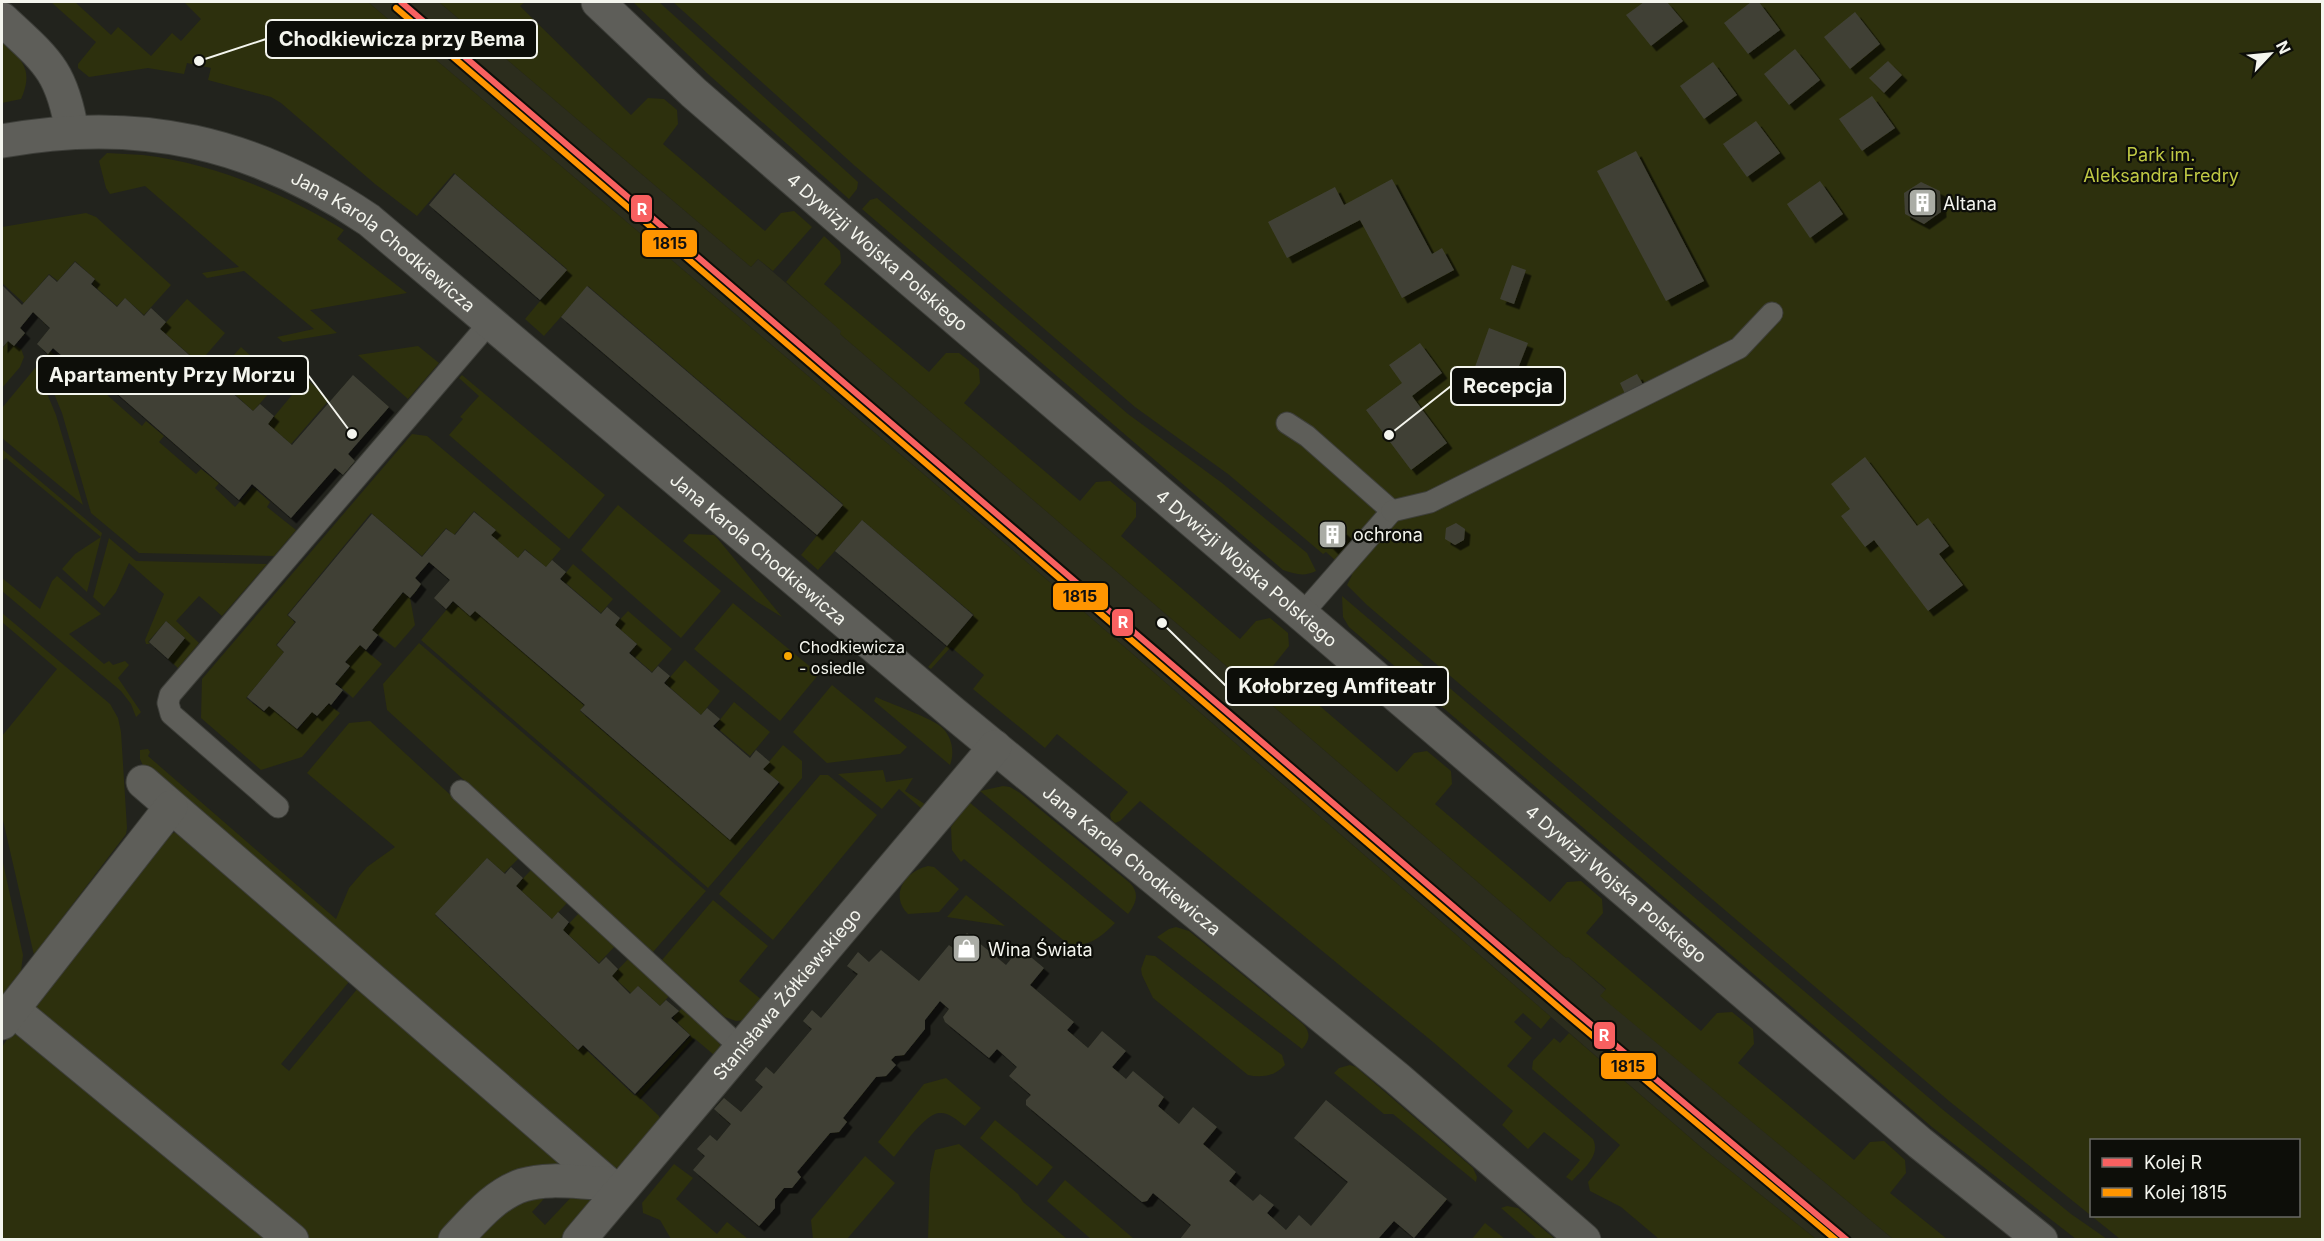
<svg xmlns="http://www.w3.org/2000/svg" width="2324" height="1241" viewBox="0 0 2324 1241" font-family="Inter,sans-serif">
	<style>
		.built { fill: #2c2d1d }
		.green { fill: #2d300d; fill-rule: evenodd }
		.building { fill: #404135; filter: url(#shadow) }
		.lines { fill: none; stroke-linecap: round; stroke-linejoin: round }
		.lane-casing { stroke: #3d3e39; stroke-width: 23 }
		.street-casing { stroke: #3d3e39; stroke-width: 35 }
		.secondary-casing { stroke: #3d3e39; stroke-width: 35 }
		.lane { stroke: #5e5e59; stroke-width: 21 }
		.street { stroke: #5e5e59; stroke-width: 33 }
		.secondary { stroke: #5e5e59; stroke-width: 33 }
		.rail-1-casing { stroke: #0d0e09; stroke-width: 10 }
		.rail-2-casing { stroke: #0d0e09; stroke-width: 10 }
		.rail-1 { stroke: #f86060; stroke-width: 6 }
		.rail-2 { stroke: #ff9500; stroke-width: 6 }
		.bus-dot { fill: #f7a600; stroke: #0d0e09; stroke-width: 2 }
		.labels { text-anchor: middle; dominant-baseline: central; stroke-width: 4.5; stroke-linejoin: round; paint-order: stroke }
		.bus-label { font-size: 16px; fill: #f4f5ee; stroke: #0d0e09; text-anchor: start }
		.park-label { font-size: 18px; fill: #c0c944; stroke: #0d0e09 }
		.poi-label { font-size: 18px; fill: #f4f5ee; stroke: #0d0e09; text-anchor: start }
		.street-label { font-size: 18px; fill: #f4f5ee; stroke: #0d0e09 }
		.leader { fill: none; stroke: #f4f5ee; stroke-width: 2 }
		.callout-dot { fill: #f4f5ee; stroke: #0d0e09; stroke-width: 2 }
		.callout { fill: #0d0e09; stroke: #f4f5ee; stroke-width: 2 }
		.callout-label { font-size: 20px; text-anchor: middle; font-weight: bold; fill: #f4f5ee }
		.line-badge { stroke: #0d0e09; stroke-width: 2 }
		.badge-label { font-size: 16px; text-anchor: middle; font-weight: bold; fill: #fff }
		.pale-badge-label { font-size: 16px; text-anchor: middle; font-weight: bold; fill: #111 }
	</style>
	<defs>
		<filter id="shadow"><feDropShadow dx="5.5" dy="5.5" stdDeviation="0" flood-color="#0009"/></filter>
	</defs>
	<rect width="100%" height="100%" fill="#22231d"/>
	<!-- built -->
	<path class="built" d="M368,2H439L751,267L758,259L842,331L840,334L1566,958L1568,957L1606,990L1601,996L1893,1239H1816L1702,1148L1007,545Z"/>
	<!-- green -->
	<g class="green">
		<path d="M51,2H75L111,35L118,27L151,56L172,33L181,41L201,19L184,2H368L1007,545L1551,1017L1541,1029L1523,1013L1514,1022L1532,1038L1507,1066L1593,1139C1601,1156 1583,1169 1572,1181L1566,1177L1580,1160L1544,1132L1528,1149L1502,1125L1513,1111L1433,1042L1140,801L1120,821L1115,823L1111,819L1110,814L1128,792L1057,734L1045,748L973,689L984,675L951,647L931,669L928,667L974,615L862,520L818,570L801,555L843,504L588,286L544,336L525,319L567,269L454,173L417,216L375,184L281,103L271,97L208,80L211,68L187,63L184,74L148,68L89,77L78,68V64L96,42Z"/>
		<path d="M439,2H525L520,6L532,18L631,115L648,98L664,99L677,110L678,124L663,144L765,231L781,213L794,211L812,227L773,271L758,259L751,267Z"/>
		<path d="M633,2H659L858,182L857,189L849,199L708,74Z"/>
		<path d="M673,2H2322V1239H2120L1949,1101L1367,605L1347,585L1352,575L1326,552L1323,554L1228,474L1135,407L855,166ZM2092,1140H2298V1216H2092Z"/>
		<path d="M5,42C24,62 33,72 21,99L2,103V43Z"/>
		<path d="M107,153C119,154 131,154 143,155C216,164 282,193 344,230L337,239L407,293L310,310L337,333L283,342L277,337L314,329L244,271L207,278L202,273L239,267L145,186L110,194L106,188L99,161Z"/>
		<path d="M877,198L1128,414L1222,483L1307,553L1316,571C1304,577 1295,574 1283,570L862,209L870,200Z"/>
		<path d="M86,213L96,217L171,285L144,315L125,298L117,306L92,284L95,279L75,261L58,281L49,274L24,303L2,283V227Z"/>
		<path d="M824,236L840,251L841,263L824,284L929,372L946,353H959L979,369L980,383L964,403L1080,501L1096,482L1110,481L1136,503V517L1121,536L1240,639L1256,621L1270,618L1288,633L1289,646L1273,666L1397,772L1414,753L1427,751L1451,771L1452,784L1435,804L1550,902L1567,882L1581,881L1602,899L1603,913L1586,933L1701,1031L1717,1013L1732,1012L1753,1029L1754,1044L1738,1063L1854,1160L1870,1142L1884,1141L1905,1160L1906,1173L1890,1193L1947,1239H1893L1600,996L1606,989L1568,957L1566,958L840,334L841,331L786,282Z"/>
		<path d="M187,299L225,333L199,363L160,329Z"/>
		<path d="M8,341L21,349L24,357L20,367L2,388V349Z"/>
		<path d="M418,346L439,363L408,399L358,355Z"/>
		<path d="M241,347L279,382L253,411L215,376Z"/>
		<path d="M50,351L87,379L92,373L109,387L105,393L142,426L146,421L164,436L159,442L196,474L201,469L219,483L215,488L235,507L253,487L270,502L267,507L296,530L274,556L139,553L91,513L62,413L41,362Z"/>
		<path d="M36,367L56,415L83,505L2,438V408Z"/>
		<path d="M462,375L605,495L569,539L449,435L463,419L460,417L479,396L459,378Z"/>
		<path d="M306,378L329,400L291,444L268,424Z"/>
		<path d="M412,434L427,436L561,549L546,567L525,549L518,558L491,535L496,530L474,511L454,535L446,528L422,556L371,513L287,615L295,622L276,645L284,652L246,698L264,712L269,706L298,730L312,712L317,717L328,704L340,713L302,757L261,770L201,718L202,679Z"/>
		<path d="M2,449L102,533L87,592L62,569L75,554L101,537L6,458L2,461Z"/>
		<path d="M618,505L721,591L681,638L581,550Z"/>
		<path d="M689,534L714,535L718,539L782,617L756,601L683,541Z"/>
		<path d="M109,538L136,561L267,564L222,616L199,596L176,621L199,643L178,668L168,659L185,638L166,621L148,642L150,644H146L145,640L164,594L129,563L116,592L104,607L93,597Z"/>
		<path d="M573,564L613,599L601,613L561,579Z"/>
		<path d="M57,576L101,614L69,634L104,664L109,661L113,665L125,661L129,665L118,678L141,712L136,717L131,704L121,691L2,591V578L40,609L52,581Z"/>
		<path d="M403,593L410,598L415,625L395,648L372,630Z"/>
		<path d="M1342,596L1942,1109L2071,1214L2107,1239H2076L1932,1127L1349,627L1343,617Z"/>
		<path d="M453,602L470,616L475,611L584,705L580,711L730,840L780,783L763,769L783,745L802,761V778L708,888L421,640Z"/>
		<path d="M733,603L819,674L780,721L694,649Z"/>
		<path d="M628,611L672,649L652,672L630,653L637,644L615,625Z"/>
		<path d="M2,613L110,704L118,718L121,732L127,828L126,834L34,955L2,816V736L57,669L2,622Z"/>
		<path d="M419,643L706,891L653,952L387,710L383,684Z"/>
		<path d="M359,645L382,664L353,698L336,683L350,667L346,662Z"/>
		<path d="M685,660L720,691L701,715L665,683Z"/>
		<path d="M832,685L907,747L900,754L827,763L793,732Z"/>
		<path d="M876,697C893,705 927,716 940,726C952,735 955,752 950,765L874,701Z"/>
		<path d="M734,702L770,732L750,756L715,726Z"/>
		<path d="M370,721L519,858L504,873L487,858L435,915L578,1050L582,1046L635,1096L691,1036L673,1018L683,1007L716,1039L723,1049L714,1055L694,1038L640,1098L659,1116L660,1122L614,1176L147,774L140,759V750L148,749L150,752L148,756L336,919L349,888L367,867L395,847L307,773L349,723Z"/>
		<path d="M883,770L886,782L913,778L905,791L926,805L923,810L899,789L882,809L838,774Z"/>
		<path d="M820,775H828L877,815L773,940L719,894Z"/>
		<path d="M1003,786L1010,787L1020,793L1130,883C1140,893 1136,904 1128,914L980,791Z"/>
		<path d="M969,802L1115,923C1101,937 1088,949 1067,943L964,859L961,862L952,850L951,827Z"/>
		<path d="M179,831L349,979L348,983L281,1064L289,1071L358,988L570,1163L442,1239H307L35,1008L36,1004L168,835Z"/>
		<path d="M2,858L23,955L21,971L2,996Z"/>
		<path d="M928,866L934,867L959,889L939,912L908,914C889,895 905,871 928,866Z"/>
		<path d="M531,870L567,903L552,919L516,886Z"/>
		<path d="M966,895L1005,926L947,917Z"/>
		<path d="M713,900L768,946L739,981L763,1001L746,1020L736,1021L725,1017L662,960Z"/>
		<path d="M579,913L615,946L599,963L563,930Z"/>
		<path d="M1176,927L1189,931L1303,1024C1311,1033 1310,1040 1302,1049L1157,937L1169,929Z"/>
		<path d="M1146,955L1155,956L1282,1055L1285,1065C1275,1076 1262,1078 1248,1075L1153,998L1142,975L1141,969Z"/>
		<path d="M629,958L669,996L660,1006L638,986L631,993L612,976Z"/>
		<path d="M18,1031L273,1239H2V1047L10,1035Z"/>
		<path d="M1569,1033L1702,1148L1816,1239H1659L1621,1207L1590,1191L1588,1182L1620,1145L1532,1069L1533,1061L1554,1038L1560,1043Z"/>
		<path d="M1350,1065L1356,1067L1473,1168L1477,1177L1476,1182L1393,1114H1384L1334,1073L1339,1068Z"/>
		<path d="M946,1078L981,1108L965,1126C957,1120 949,1112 939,1113C925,1114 903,1146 894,1157L878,1142L924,1084Z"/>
		<path d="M995,1120L1053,1167L1037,1186L980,1138Z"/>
		<path d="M959,1144L1018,1194L1023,1202L1067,1239H928L930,1173L935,1150Z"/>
		<path d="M865,1156L895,1183L847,1239H813L811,1220Z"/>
		<path d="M674,1164L693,1178L676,1199L717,1234L727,1222L748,1239H671L660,1220L643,1213L642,1203Z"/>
		<path d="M1065,1180L1134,1239H1091L1047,1201Z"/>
		<path d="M551,1191L532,1212L545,1225L577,1191L599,1194L560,1239L467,1240L496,1212Z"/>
		<path d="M1507,1206L1518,1208L1555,1239H1537L1501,1208Z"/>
		<path d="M1485,1223L1505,1239H1472Z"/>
	</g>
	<!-- building -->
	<g class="building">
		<path d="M1644,2H1667L1683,21L1651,46L1626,15Z"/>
		<path d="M1751,2H1759L1780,30L1748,54L1724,23Z"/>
		<path d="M1855,12L1880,44L1850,69L1824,37Z"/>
		<path d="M1795,49L1820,80L1789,105L1764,74Z"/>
		<path d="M1888,61L1902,75L1884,93L1869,78Z"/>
		<path d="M1713,62L1737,95L1704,119L1680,86Z"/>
		<path d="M1872,96L1895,128L1862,151L1839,119Z"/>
		<path d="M1756,121L1780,153L1747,177L1723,144Z"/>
		<path d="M1636,151L1704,281L1666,301L1597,171Z"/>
		<path d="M455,174L567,270L540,300L429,205Z"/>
		<path d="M1392,179L1432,254L1442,248L1454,270L1402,298L1360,220L1287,258L1268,222L1335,187L1344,205Z"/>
		<path d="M1820,181L1843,214L1810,238L1787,204Z"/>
		<path d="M1921,182L1940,191L1941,212L1924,224L1905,214L1904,193Z"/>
		<path d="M75,262L95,279L91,284L117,307L125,298L144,316L151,308L166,322L160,329L198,363L205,356L220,370L214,377L253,411L260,404L274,416L268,424L292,445L353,375L389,407L348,454L355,461L343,475L335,468L291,518L252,484L239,500L75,357L70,363L53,348L48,354L37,344L50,328L33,312L20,328L25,333L14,346L8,341L2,348V285L22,305L49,275L57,282Z"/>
		<path d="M1512,265L1526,270L1514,304L1500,299Z"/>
		<path d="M587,286L843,505L817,535L561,317Z"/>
		<path d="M1489,328L1528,343L1513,381L1475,367Z"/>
		<path d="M1420,343L1442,373L1412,396L1447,443L1411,470L1366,410L1402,383L1389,365Z"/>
		<path d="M1637,374L1645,388L1626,396L1620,383Z"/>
		<path d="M1865,457L1917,526L1928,518L1949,546L1939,554L1963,585L1928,611L1874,540L1865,547L1841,516L1850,509L1831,484Z"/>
		<path d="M474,512L496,530L491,535L518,558L525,550L546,567L552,560L566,572L560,579L601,614L607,607L620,618L615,625L637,644L629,653L652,673L658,666L670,676L664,683L701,715L707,708L720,719L713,726L750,758L756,750L770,762L763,769L779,782L730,840L580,710L585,705L475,611L470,616L453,601L446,609L434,598L450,580L429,562L415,578L421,584L416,591L410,598L403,592L372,630L378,635L366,650L360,645L345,662L350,666L335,684L343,690L331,705L329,703L317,716L312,712L297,729L269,706L264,711L247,697L284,652L277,645L296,622L288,615L372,514L422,557L446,529L455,535Z"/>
		<path d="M862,520L973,615L947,646L835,551Z"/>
		<path d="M1331,520L1347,534L1333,549L1318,534Z"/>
		<path d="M1456,523L1465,529L1464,540L1455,545L1445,539L1446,528Z"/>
		<path d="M166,621L185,638L168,659L149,642Z"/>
		<path d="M487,858L505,874L511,867L523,878L516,886L552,919L558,912L569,922L563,930L599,964L606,957L618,969L612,976L630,994L638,986L660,1006L666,1000L679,1011L671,1018L690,1035L635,1094L583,1045L578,1050L435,914Z"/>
		<path d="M967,933L1006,965L1020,948L1044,968L1030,985L1074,1022L1067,1030L1088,1048L1102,1031L1126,1051L1112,1067L1126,1079L1133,1071L1164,1097L1158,1106L1179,1124L1193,1107L1217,1127L1203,1144L1236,1172L1229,1181L1253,1201L1260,1194L1274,1205L1267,1213L1286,1230L1299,1215L1311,1226L1348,1182L1294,1138L1326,1100L1447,1199L1414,1238L1394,1221L1378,1239H1180L1191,1225L1153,1193L1147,1201L1142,1202L1026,1105V1100L1031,1095L1009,1076L1017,1067L997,1049L989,1058L945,1022L943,1017L949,1009L940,1001L925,1020V1029L904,1055L895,1056L891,1060L896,1065L886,1076L876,1077L843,1118L847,1122L839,1132L830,1133L797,1172L801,1177L792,1188H784L775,1199V1208L759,1226L693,1170L705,1156L697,1149L710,1135L717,1141L731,1124L714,1109L724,1098L741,1112L763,1087L755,1080L766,1067L774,1074L812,1029L803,1021L812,1010L821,1018L858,974L847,966L858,952L869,962L881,950L919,981L949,945L953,948Z"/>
	</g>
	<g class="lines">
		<defs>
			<g id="lane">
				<path d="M1287,423L1307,436L1392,511L1302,614"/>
				<path d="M1392,511L1430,502L1739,348L1772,313"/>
				<path d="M461,791L740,1047"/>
				<path d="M278,807L171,714L168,703L170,695L491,321"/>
			</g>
			<g id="street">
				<path d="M2,19C46,60 62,70 72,132"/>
				<path id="s1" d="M2,141C139,116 254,142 369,220L952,712L1397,1078L1584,1240"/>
				<path d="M143,782L607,1183"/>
				<path d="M12,1009L292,1240"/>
				<path d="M2,1023L171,807"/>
				<path d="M455,1240C475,1219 495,1194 523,1185C549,1177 580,1183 607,1183"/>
				<path id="s2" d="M579,1240L995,747"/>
			</g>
			<g id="secondary">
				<path id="s3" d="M598,2L694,93L837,217L1920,1143L2041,1240"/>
			</g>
		</defs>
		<!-- lane casing -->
		<use href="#lane" class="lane-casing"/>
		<!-- street casing -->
		<use href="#street" class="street-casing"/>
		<!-- secondary casing -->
		<use href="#secondary" class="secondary-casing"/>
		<!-- lane -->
		<use href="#lane" class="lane"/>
		<!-- street -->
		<use href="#street" class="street"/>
		<!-- secondary -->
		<use href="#secondary" class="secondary"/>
		<defs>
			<path id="rail-1" d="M401,2L1569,1006L1847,1240"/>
			<path id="rail-2" d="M396,8L1564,1012L1836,1240"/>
		</defs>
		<!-- rail-1 casing -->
		<use href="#rail-1" class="rail-1-casing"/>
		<!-- rail-2 casing -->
		<use href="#rail-2" class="rail-2-casing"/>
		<!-- rail-1 -->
		<use href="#rail-1" class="rail-1"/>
		<!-- rail-2 -->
		<use href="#rail-2" class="rail-2"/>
	</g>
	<!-- icons -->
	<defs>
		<symbol id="building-square" viewBox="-11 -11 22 22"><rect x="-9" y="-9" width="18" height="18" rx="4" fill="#aaaca5" stroke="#0d0e09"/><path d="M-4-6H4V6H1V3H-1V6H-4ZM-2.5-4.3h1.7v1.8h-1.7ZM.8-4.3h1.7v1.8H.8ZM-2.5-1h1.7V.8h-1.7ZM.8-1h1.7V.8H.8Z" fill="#fff"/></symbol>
		<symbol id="shop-square" viewBox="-11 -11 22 22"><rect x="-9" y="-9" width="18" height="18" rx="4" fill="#aaaca5" stroke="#0d0e09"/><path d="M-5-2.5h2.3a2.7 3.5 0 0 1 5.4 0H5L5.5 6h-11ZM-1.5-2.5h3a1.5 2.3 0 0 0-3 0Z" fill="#fff"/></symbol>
	</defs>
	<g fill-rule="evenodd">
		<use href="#building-square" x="1906" y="186" width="33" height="33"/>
		<use href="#building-square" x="1316" y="518" width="33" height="33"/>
		<use href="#shop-square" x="950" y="932" width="33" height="33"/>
	</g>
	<!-- markers -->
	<circle class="bus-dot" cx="788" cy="656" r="5"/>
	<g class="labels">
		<!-- bus labels -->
		<g class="bus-label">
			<text x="799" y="647">Chodkiewicza<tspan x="799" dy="21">- osiedle</tspan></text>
		</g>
		<!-- park labels -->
		<g class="park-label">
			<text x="2161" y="154">Park im.<tspan x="2161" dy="21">Aleksandra Fredry</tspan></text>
		</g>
		<!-- poi labels -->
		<g class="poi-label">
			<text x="1943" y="203">Altana</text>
			<text x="1353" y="534">ochrona</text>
			<text x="988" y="949">Wina Świata</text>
		</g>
		<!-- street labels -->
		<g class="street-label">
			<text stroke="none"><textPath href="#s1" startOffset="410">Jana Karola Chodkiewicza</textPath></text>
			<text stroke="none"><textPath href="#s3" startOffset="375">4 Dywizji Wojska Polskiego</textPath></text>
			<text stroke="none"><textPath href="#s1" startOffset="896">Jana Karola Chodkiewicza</textPath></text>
			<text stroke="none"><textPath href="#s3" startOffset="861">4 Dywizji Wojska Polskiego</textPath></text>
			<text stroke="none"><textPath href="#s1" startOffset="1382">Jana Karola Chodkiewicza</textPath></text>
			<text stroke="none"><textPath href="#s3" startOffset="1347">4 Dywizji Wojska Polskiego</textPath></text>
			<text stroke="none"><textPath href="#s2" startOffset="322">Stanisława Żółkiewskiego</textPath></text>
		</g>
	</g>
	<!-- callouts -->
	<path class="leader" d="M199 61L266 39M352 434L308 375M1389 435L1451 386M1162 623L1226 686"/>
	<g class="callout-dot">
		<circle cx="199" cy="61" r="6"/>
		<circle cx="352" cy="434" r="6"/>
		<circle cx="1389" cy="435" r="6"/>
		<circle cx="1162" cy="623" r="6"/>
	</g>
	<g class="callout">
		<rect x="266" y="20" width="271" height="38" rx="6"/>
		<rect x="37" y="356" width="271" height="38" rx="6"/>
		<rect x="1451" y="367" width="114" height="38" rx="6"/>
		<rect x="1226" y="667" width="222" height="38" rx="6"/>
	</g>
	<g class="callout-label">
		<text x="402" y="46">Chodkiewicza przy Bema</text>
		<text x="172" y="382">Apartamenty Przy Morzu</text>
		<text x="1508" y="393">Recepcja</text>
		<text x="1337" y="693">Kołobrzeg Amfiteatr</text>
	</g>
	<g class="line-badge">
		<rect x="630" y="194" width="23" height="29" rx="6" fill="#f86060"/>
		<rect x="641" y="229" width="57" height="29" rx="6" fill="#ff9500"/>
		<rect x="1052" y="582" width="57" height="29" rx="6" fill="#ff9500"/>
		<rect x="1111" y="608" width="23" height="29" rx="6" fill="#f86060"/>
		<rect x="1593" y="1021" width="23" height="29" rx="6" fill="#f86060"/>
		<rect x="1600" y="1052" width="57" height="28" rx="6" fill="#ff9500"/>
	</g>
	<g class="badge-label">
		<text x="642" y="215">R</text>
		<text x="1123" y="628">R</text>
		<text x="1604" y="1041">R</text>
	</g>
	<g class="pale-badge-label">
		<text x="670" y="249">1815</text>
		<text x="1080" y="602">1815</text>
		<text x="1628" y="1072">1815</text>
	</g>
	<!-- border -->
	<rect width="2324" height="1241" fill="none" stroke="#f4f5ee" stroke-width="6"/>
	<!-- legend -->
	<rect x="2090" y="1139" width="210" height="78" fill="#0d0e09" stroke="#696a65" stroke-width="1.5"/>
	<rect x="2102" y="1158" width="30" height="9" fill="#f86060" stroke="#696a65" stroke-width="1.5"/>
	<text x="2144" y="1169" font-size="18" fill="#f4f5ee">Kolej R</text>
	<rect x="2102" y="1188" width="30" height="9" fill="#ff9500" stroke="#696a65" stroke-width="1.5"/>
	<text x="2144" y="1199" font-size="18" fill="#f4f5ee">Kolej 1815</text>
	<!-- north arrow -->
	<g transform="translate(2270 54) rotate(64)" stroke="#0d0e09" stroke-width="4.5" paint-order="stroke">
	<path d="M0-4.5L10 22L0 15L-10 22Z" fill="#f4f5ee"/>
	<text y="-9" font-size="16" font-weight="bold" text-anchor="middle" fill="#f4f5ee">N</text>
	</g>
</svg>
